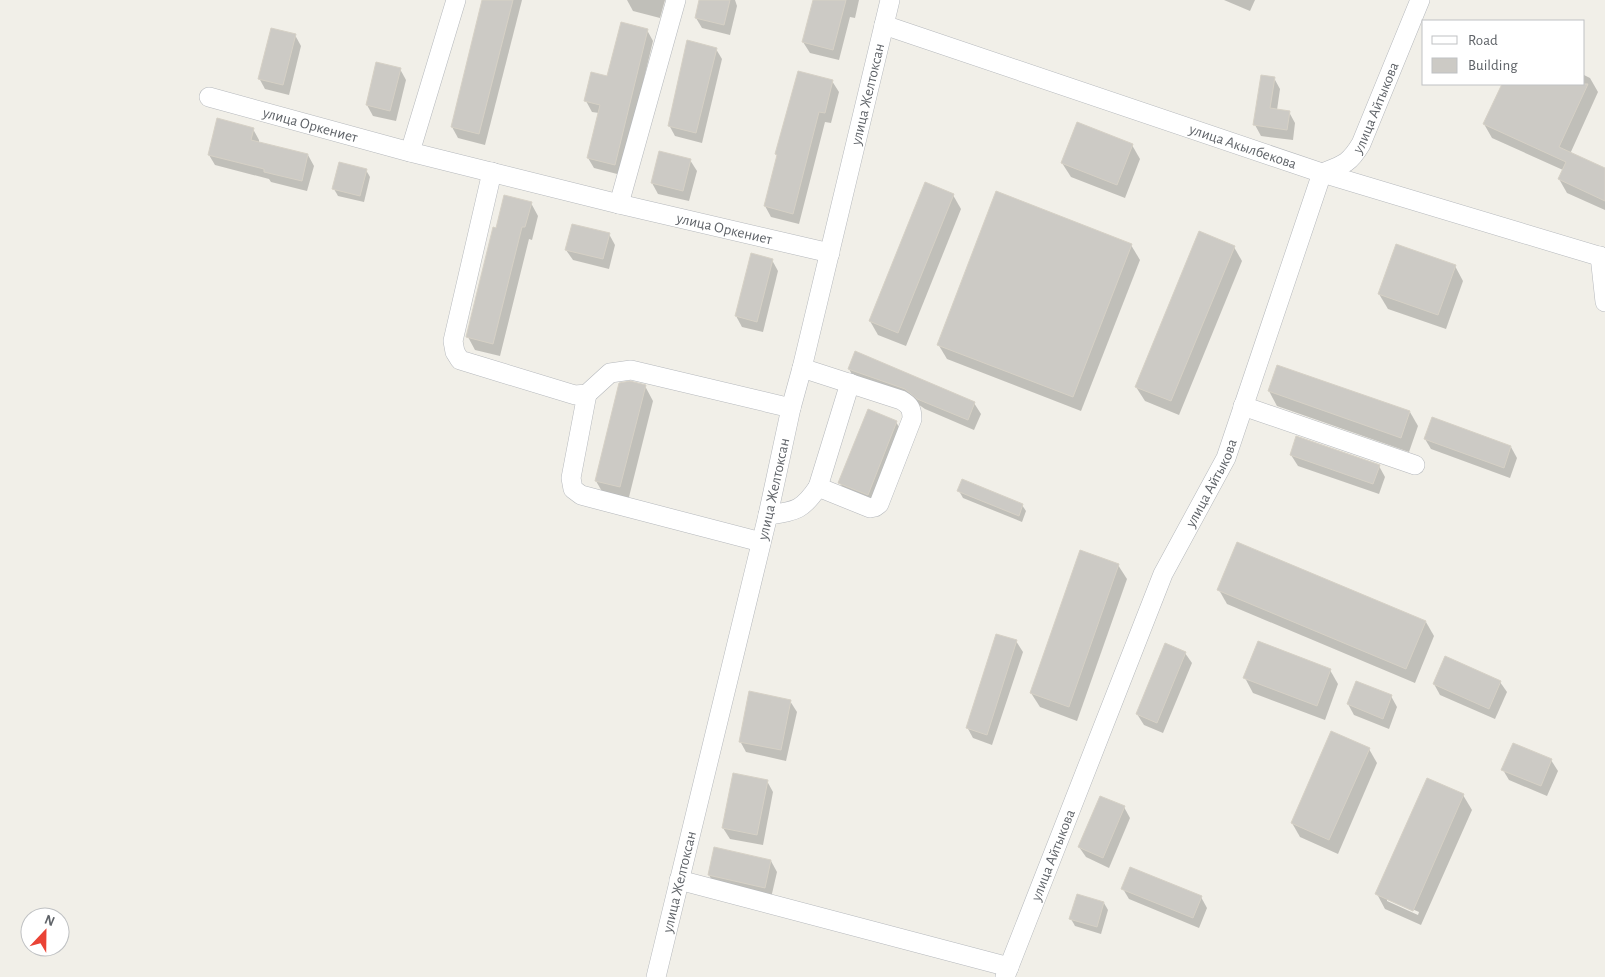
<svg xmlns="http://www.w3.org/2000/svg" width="1605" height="977" viewBox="0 0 1605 977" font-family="'Alegreya Sans',sans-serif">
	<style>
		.shadow { fill: #0003; fill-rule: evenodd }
		.building { fill: #cccac5; stroke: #d6d1c6 }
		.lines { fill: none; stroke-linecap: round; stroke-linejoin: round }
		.minor-casing { stroke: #b5b8bc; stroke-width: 20 }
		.minor { stroke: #fff; stroke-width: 19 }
		.labels { text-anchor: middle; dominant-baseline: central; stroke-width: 5; stroke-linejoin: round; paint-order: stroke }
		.street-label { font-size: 15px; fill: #5f6368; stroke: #fff }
	</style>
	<rect width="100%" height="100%" fill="#f1efe8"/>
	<!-- shadow -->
	<g class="shadow">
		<path d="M483,0H522L485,145L458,138L452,127Z"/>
		<path d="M627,0H665L660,18L633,11Z"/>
		<path d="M700,0H735L737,6L730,35L702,28L696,18Z"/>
		<path d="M817,0H859L855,18L850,17L839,60L810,53L803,42Z"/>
		<path d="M1224,0H1255L1250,11Z"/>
		<path d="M647,30L653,41L621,175L594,168L588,158L599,113L592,112L586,101L608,78Z"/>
		<path d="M295,35L301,46L289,95L265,89L259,78Z"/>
		<path d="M716,49L722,59L702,143L675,136L669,125Z"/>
		<path d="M400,69L406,80L396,121L373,116L367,105Z"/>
		<path d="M1584,75L1590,78L1598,92L1570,154L1605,170V210L1567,193L1559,179L1563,170L1492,138L1484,124L1503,84H1584Z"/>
		<path d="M1274,78L1280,89L1277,110L1289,112L1295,123L1293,140L1261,136L1255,125Z"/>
		<path d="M832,81L839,92L831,123L825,122L799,224L771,217L765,206Z"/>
		<path d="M253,129L259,140V143L308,155L314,166L307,191L271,182L269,179L215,165L209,155Z"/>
		<path d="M1132,145L1140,159L1125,198L1071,177L1062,163Z"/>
		<path d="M690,160L697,171L689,201L658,194L652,183Z"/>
		<path d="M366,170L370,177L364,202L338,196L334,189Z"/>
		<path d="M953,195L961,209L906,346L878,335L870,321Z"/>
		<path d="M531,203L538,216L532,240L529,239L500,356L475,350L468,337L497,229Z"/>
		<path d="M609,234L615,245L609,269L573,260L566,250Z"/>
		<path d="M1131,245L1140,260L1081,411L947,359L938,344Z"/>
		<path d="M1234,247L1242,261L1179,415L1145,401L1136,387Z"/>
		<path d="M772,260L778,271L763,332L742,327L736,316Z"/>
		<path d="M1455,266L1463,281L1446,329L1388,309L1379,294Z"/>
		<path d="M849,369L974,403L981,414L974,430L925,409L912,400L855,380Z"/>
		<path d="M645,386L653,401L628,501L604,495L596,481Z"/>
		<path d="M1269,391L1410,412L1418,426L1409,452L1277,406Z"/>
		<path d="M896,422L902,432L874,505L846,494L840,483Z"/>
		<path d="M1425,439L1511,447L1517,458L1510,478L1431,449Z"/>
		<path d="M1291,455L1379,466L1385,477L1379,494L1298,466Z"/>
		<path d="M959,491L1022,505L1026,511L1022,522L963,498Z"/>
		<path d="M1118,565L1127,579L1077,721L1040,707L1031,693Z"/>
		<path d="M1219,590L1426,622L1434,636L1415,683L1227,604Z"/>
		<path d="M1016,641L1023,652L992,745L973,738L967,727Z"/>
		<path d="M1185,653L1192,663L1163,733L1144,725L1137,714Z"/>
		<path d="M1330,670L1338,684L1325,720L1253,693L1245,678Z"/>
		<path d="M1500,682L1507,692L1495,719L1440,695L1434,684Z"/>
		<path d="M1391,696L1397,707L1389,729L1354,715L1348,704Z"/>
		<path d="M790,701L797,712L786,761L746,752L740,741Z"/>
		<path d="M1369,749L1377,763L1338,854L1300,837L1292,823Z"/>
		<path d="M1551,760L1558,771L1547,796L1509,780L1503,770Z"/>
		<path d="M767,781L773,792L763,845L730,839L723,828Z"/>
		<path d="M1463,795L1472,810L1421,925L1385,909L1377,894ZM1387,898L1419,912L1418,915L1387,901Z"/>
		<path d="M1124,807L1130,818L1109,868L1086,857L1079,847Z"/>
		<path d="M771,861L777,872L771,898L715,886L709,875Z"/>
		<path d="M1123,889L1201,897L1207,908L1199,928L1129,899Z"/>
		<path d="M1104,903L1108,910L1101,934L1075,926L1071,919Z"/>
	</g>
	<!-- building -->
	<g class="building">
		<path d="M482,0H513L479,134L451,127Z"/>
		<path d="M699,0H730L724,25L695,18Z"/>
		<path d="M813,0H846L833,50L802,42Z"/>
		<path d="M621,22L648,29L615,165L587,158L600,105L584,101L591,72L607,76Z"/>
		<path d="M271,28L296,34L283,85L258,79Z"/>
		<path d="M687,40L717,48L696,133L668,126Z"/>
		<path d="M376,62L401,68L390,111L366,105Z"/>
		<path d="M798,71L833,80L825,113L819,112L793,214L764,206L777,155L775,154Z"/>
		<path d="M1261,75L1275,77L1270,108L1290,111L1287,130L1253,125Z"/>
		<path d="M1502,84H1588L1559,147L1605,168V201L1558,179L1566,162L1483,124Z"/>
		<path d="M217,118L254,128L251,140L308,154L302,181L264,172V169L208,155Z"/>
		<path d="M1077,122L1133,144L1117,185L1061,163Z"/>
		<path d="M659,151L691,159L683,191L651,183Z"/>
		<path d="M339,162L367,169L360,196L332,189Z"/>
		<path d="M925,182L954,194L898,333L869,321Z"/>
		<path d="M996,191L1132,244L1073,397L937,345Z"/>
		<path d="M504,195L532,202L525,227H522L493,344L466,337L493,227L496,228Z"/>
		<path d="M572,224L610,233L603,259L565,250Z"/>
		<path d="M1199,231L1235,246L1171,401L1135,387Z"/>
		<path d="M1396,244L1456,265L1438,315L1378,294Z"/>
		<path d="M751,253L773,259L757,322L735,316Z"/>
		<path d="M855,351L975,402L968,420L917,399L905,389L848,369Z"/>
		<path d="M1277,365L1410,411L1401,438L1268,391Z"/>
		<path d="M630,381L646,385L620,487L595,481L619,383Z"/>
		<path d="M868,409L897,421L868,495L838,483Z"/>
		<path d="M1432,417L1511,446L1504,468L1424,439Z"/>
		<path d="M1296,436L1380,465L1373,484L1290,455Z"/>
		<path d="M962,479L1023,504L1019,516L957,491Z"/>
		<path d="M1237,542L1426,621L1406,669L1217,590Z"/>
		<path d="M1080,550L1119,564L1069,707L1030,693Z"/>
		<path d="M996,634L1017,640L987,735L966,728Z"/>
		<path d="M1258,641L1331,669L1317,706L1243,678Z"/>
		<path d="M1165,643L1186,652L1157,723L1136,714Z"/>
		<path d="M1445,656L1501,681L1489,709L1433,684Z"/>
		<path d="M1356,681L1392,695L1383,719L1347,704Z"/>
		<path d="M749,691L791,700L781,750L739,742Z"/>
		<path d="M1331,731L1370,748L1329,840L1291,823Z"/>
		<path d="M1513,743L1552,759L1541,786L1501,770Z"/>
		<path d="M733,773L768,780L757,835L722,828Z"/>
		<path d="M1427,778L1464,794L1413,911L1375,894Z"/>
		<path d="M1100,796L1125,806L1103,858L1078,847Z"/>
		<path d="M714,847L771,860L765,888L708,875Z"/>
		<path d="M1130,867L1202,896L1193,918L1121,889Z"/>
		<path d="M1077,894L1104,902L1097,927L1069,919Z"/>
	</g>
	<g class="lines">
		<defs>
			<g id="minor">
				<path id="s1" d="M884,25L1322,173L1605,258"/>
				<path id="s2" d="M209,97L410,152L619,204L830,253"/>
				<path d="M410,152L456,0"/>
				<path d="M492,172L453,341L455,352L460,360L575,395L587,394L610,373L631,370L791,408"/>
				<path d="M619,204L676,0"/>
				<path d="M1600,256L1605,302"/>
				<path d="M587,394L571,478L573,489L581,495L596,499L761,542"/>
				<path d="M1243,406L1415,465"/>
				<path d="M818,487L850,383"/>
				<path d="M768,515C795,511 802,511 818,487L870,508L875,507L879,504L912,419C912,409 910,405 901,400L802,368"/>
				<path d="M679,880L1009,967"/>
				<path id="s3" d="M656,977L768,515L791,408L802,368L890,0"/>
				<path id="s4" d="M1005,977L1163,574L1226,458L1322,173C1343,165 1349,164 1361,144L1420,0"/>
			</g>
		</defs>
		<!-- minor casing -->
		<use href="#minor" class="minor-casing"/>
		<!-- minor -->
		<use href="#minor" class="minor"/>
	</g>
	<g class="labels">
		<!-- street labels -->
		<g class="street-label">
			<text stroke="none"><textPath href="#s3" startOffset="908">улица Желтоксан</textPath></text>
			<text stroke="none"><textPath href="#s4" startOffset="955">улица Айтыкова</textPath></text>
			<text stroke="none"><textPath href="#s2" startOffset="105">улица Оркениет</textPath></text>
			<text stroke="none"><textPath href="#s1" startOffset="379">улица Акылбекова</textPath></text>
			<text stroke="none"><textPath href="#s2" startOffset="532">улица Оркениет</textPath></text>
			<text stroke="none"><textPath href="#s4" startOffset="536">улица Айтыкова</textPath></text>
			<text stroke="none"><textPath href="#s3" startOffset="502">улица Желтоксан</textPath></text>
			<text stroke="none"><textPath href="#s4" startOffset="131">улица Айтыкова</textPath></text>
			<text stroke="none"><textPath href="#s3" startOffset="98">улица Желтоксан</textPath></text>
		</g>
	</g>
	<!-- legend -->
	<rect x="1422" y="20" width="162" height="65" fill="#ffffff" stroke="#bfc1c3"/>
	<rect x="1432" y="36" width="25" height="8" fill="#ffffff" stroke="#bfc1c3"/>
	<text x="1468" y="45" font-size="15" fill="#5f6368">Road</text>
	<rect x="1432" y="58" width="25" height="15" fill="#cccac5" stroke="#bfc1c3"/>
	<text x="1468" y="70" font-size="15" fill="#5f6368">Building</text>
	<!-- north arrow -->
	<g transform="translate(45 932) rotate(22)"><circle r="24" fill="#ffffff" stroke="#bfc1c3"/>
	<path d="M0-4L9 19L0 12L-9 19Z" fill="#ea4335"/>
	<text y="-8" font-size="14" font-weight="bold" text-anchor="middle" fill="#5f6368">N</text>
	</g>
</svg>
